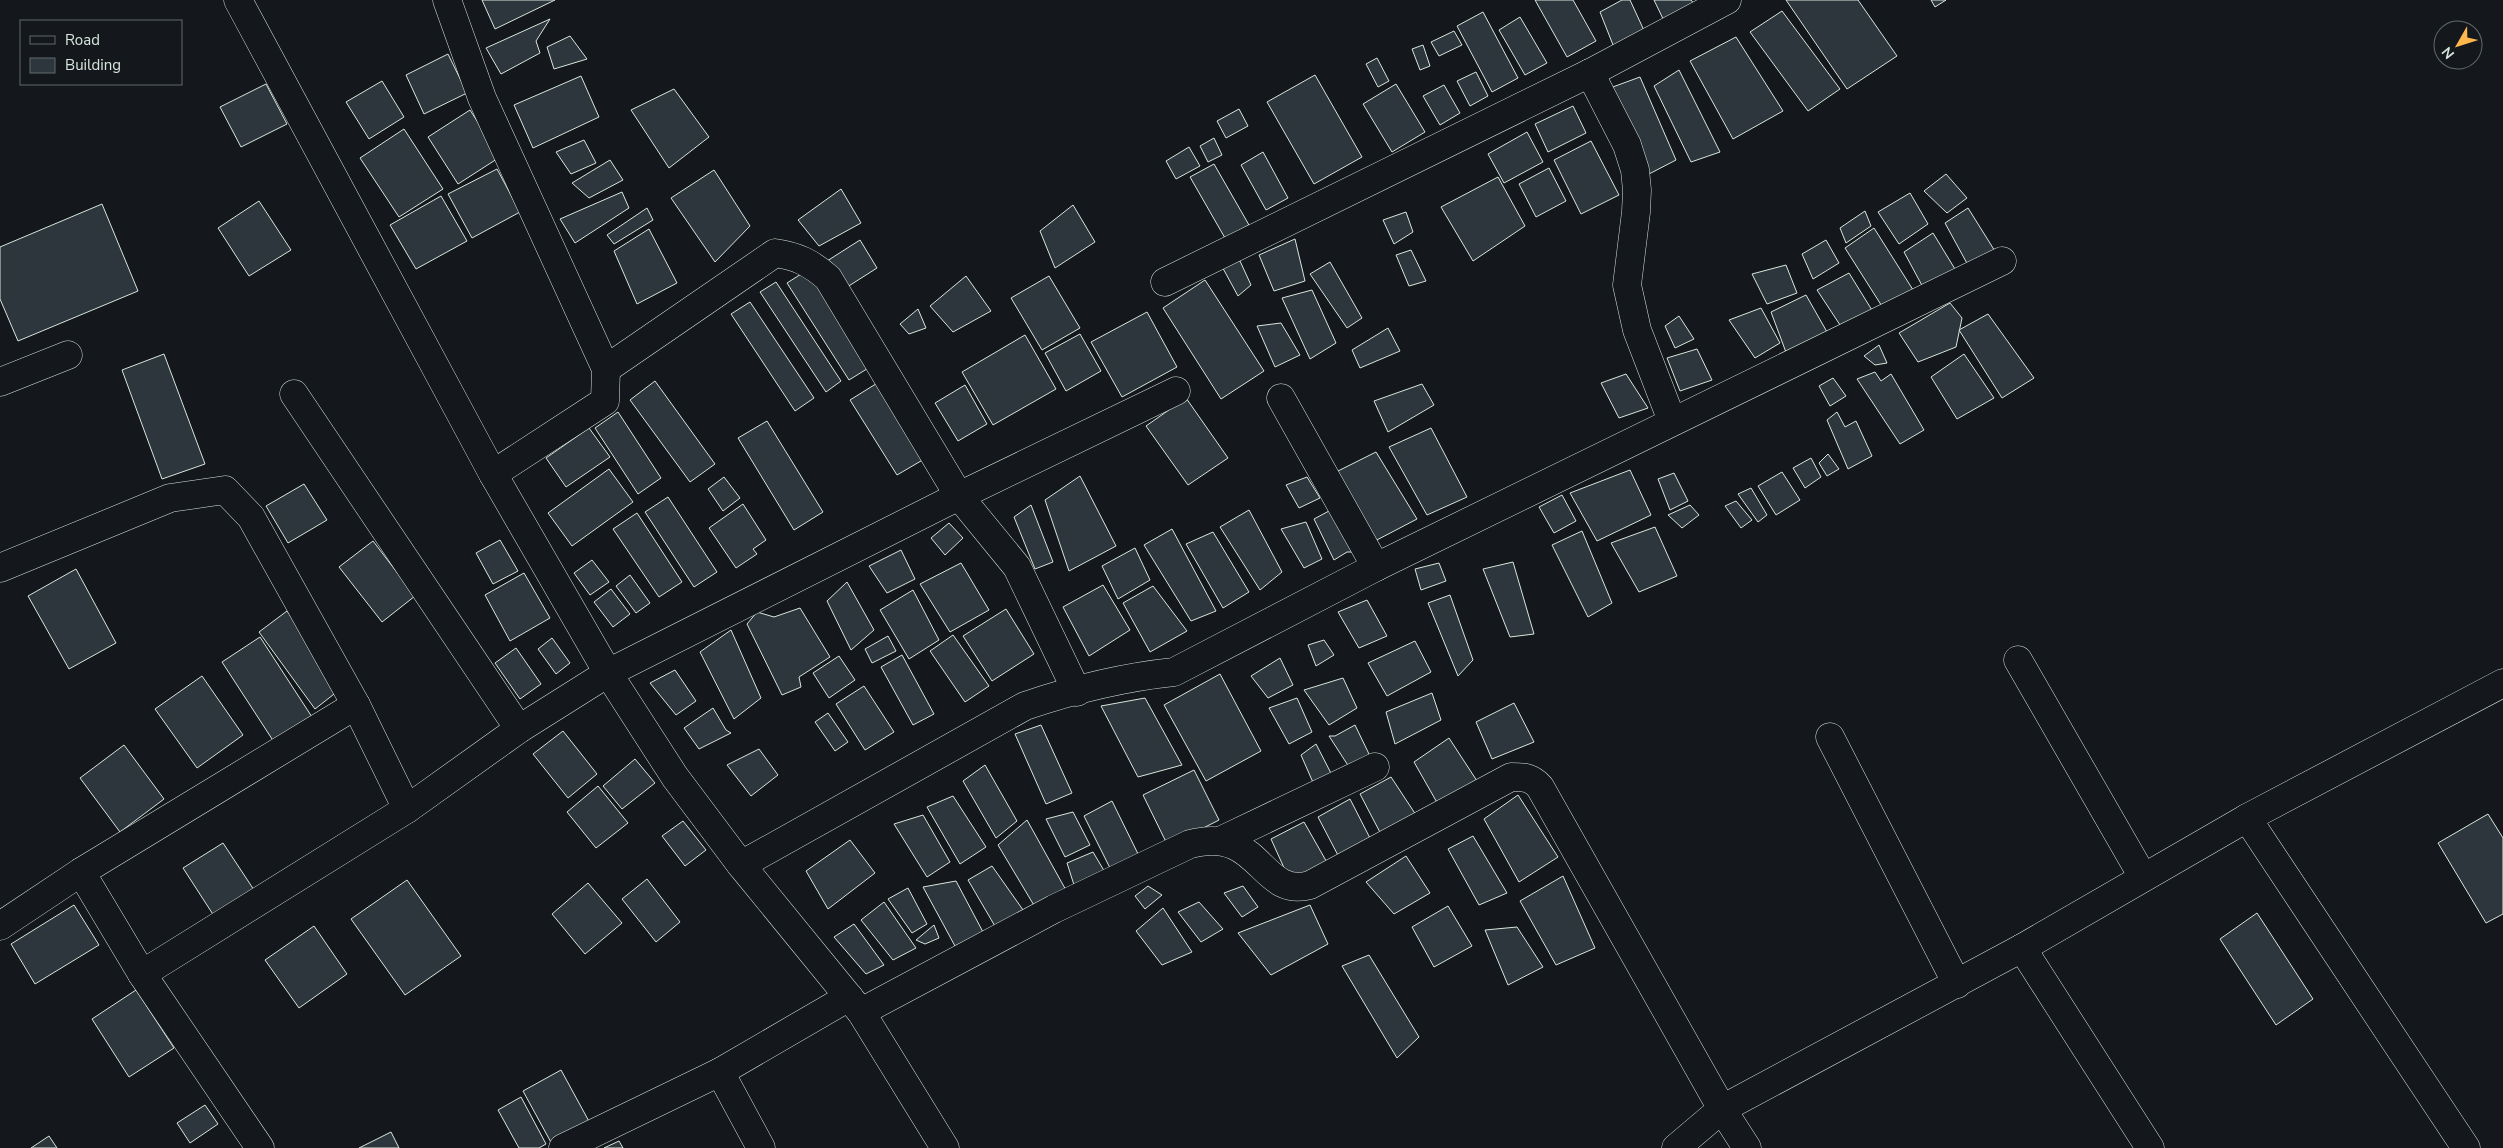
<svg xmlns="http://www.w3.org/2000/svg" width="2503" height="1148" viewBox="0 0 2503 1148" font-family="'Nunito Sans',sans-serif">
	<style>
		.building { fill: #2c363c; stroke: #d8e6dc }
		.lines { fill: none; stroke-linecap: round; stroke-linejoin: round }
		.minor-casing { stroke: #d8e6dc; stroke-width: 29 }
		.secondary-casing { stroke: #d8e6dc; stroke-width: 29 }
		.minor { stroke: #14181c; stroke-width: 28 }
		.secondary { stroke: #14181c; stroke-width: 28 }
	</style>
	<rect width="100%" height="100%" fill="#14181c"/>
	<!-- building -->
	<g class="building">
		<path d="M482,0H555L495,29Z"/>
		<path d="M1535,0H1573L1596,41L1567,57Z"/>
		<path d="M1622,0H1630L1647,37L1617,55L1600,12Z"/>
		<path d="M1654,0H1691L1695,5L1666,25Z"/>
		<path d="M1786,0H1858L1897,56L1847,89Z"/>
		<path d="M1931,0H1946L1935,7Z"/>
		<path d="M1782,11L1840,89L1808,111L1750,32Z"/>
		<path d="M1483,12L1518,78L1492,92L1457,26Z"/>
		<path d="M1520,17L1547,63L1525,75L1499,30Z"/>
		<path d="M550,19L536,41L540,53L501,74L486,48Z"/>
		<path d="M1454,31L1462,45L1439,56L1431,42Z"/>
		<path d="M570,36L587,59L554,69L547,47Z"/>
		<path d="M1736,37L1783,111L1733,139L1690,61Z"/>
		<path d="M1423,45L1430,66L1420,70L1412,49Z"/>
		<path d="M448,54L467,93L424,114L406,75Z"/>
		<path d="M1377,58L1389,81L1378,87L1366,64Z"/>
		<path d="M1679,70L1720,152L1691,162L1654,86Z"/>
		<path d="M1476,72L1488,96L1470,106L1457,81Z"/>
		<path d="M1315,75L1362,157L1314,184L1267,102Z"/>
		<path d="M581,76L599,117L533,148L514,105Z"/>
		<path d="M1640,77L1676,160L1649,174L1610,88Z"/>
		<path d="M382,81L404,117L369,139L346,102Z"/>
		<path d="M266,84L287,124L241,147L220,107Z"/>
		<path d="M1396,84L1425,132L1392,152L1363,104Z"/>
		<path d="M1444,85L1460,113L1440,125L1423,96Z"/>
		<path d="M674,89L709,137L669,168L631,110Z"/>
		<path d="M1573,106L1586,133L1548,152L1535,124Z"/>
		<path d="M1239,109L1248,126L1226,138L1217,121Z"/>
		<path d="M470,110L500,157L458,184L428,137Z"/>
		<path d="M404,129L443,189L399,217L360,158Z"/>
		<path d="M1527,132L1543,162L1504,183L1488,154Z"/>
		<path d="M1214,138L1222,155L1208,162L1200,146Z"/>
		<path d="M584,140L596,163L571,174L556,152Z"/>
		<path d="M1591,141L1619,195L1581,214L1554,160Z"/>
		<path d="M1189,147L1200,166L1176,179L1166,161Z"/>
		<path d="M1263,152L1288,198L1266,210L1241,165Z"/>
		<path d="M610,160L623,180L589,198L572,183Z"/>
		<path d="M1214,164L1249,225L1225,238L1190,177Z"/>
		<path d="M1549,168L1566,201L1536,217L1519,184Z"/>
		<path d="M497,169L520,212L472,238L448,194Z"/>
		<path d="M714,170L750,226L715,262L671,198Z"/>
		<path d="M1946,174L1967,198L1947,213L1924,191Z"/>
		<path d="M1498,177L1525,226L1473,261L1441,207Z"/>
		<path d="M841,189L861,223L819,246L798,220Z"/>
		<path d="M622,192L629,208L575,243L560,219Z"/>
		<path d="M1910,193L1928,224L1899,244L1878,212Z"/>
		<path d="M441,196L467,241L416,269L390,225Z"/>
		<path d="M259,201L291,250L249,276L218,228Z"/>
		<path d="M102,204L138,291L18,341L0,299V247Z"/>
		<path d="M1073,205L1095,242L1055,268L1040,231Z"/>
		<path d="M647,208L653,220L614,244L607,235Z"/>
		<path d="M1968,208L1998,256L1969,267L1945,223Z"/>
		<path d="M1865,211L1871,226L1846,243L1840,228Z"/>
		<path d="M1406,212L1413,232L1394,244L1383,220Z"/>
		<path d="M1874,228L1915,293L1885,311L1845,248Z"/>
		<path d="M649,229L677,283L637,304L614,251Z"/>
		<path d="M1933,233L1958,274L1925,291L1904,252Z"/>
		<path d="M1295,239L1305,281L1274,291L1259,255Z"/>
		<path d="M860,240L877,268L844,289L827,261Z"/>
		<path d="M1826,240L1839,263L1813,279L1802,254Z"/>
		<path d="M1411,250L1426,281L1409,286L1396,255Z"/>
		<path d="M1223,260L1240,261L1251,285L1238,296L1219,261Z"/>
		<path d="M1330,262L1362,318L1347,328L1310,274Z"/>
		<path d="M1786,265L1797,293L1767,304L1752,274Z"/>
		<path d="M809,269L870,367L849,380L787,283Z"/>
		<path d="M1849,273L1875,315L1844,331L1817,290Z"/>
		<path d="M966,276L991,311L953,332L930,306Z"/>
		<path d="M1049,276L1080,328L1042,350L1011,298Z"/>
		<path d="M1205,280L1264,371L1221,399L1163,308Z"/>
		<path d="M776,282L841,381L826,392L760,292Z"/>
		<path d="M1312,290L1336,343L1310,359L1282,298Z"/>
		<path d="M1806,295L1831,339L1790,363L1771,312Z"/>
		<path d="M750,302L814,398L795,411L731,314Z"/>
		<path d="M1950,303L1962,318L1956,347L1918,362L1899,333Z"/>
		<path d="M1761,308L1780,343L1755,358L1729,320Z"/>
		<path d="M918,309L926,328L909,334L900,324Z"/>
		<path d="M1147,312L1177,367L1122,397L1091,342Z"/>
		<path d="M1988,314L2034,378L2002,398L1959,330Z"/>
		<path d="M1679,316L1694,339L1675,348L1665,326Z"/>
		<path d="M1281,323L1300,355L1275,367L1257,326Z"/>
		<path d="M1388,328L1400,351L1360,368L1352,350Z"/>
		<path d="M1080,334L1101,371L1066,391L1045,353Z"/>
		<path d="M1025,335L1056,389L993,425L962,372Z"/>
		<path d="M1879,345L1887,363L1875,365L1864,356Z"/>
		<path d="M1697,349L1712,380L1680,391L1667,358Z"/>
		<path d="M164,354L205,464L162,479L122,370Z"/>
		<path d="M1964,354L1994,398L1957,419L1931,377Z"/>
		<path d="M1875,372L1881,381L1891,374L1924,430L1900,444L1857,379Z"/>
		<path d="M1626,374L1648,408L1619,418L1601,383Z"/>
		<path d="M1833,378L1846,396L1830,406L1819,386Z"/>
		<path d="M655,381L715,464L690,482L630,400Z"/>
		<path d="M879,382L926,458L897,475L850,400Z"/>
		<path d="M1422,384L1434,405L1388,432L1374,401Z"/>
		<path d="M965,385L987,424L958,441L935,403Z"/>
		<path d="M1186,398L1228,458L1188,485L1146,426Z"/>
		<path d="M618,412L661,478L638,494L595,428Z"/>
		<path d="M1837,412L1845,427L1856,421L1872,456L1848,469L1827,420Z"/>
		<path d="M767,421L823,512L794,530L738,438Z"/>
		<path d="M589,428L610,457L566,487L546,458Z"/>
		<path d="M1431,428L1467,497L1427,515L1389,447Z"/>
		<path d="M1376,452L1417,519L1373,542L1334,473Z"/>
		<path d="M1828,454L1839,469L1827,476L1819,463Z"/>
		<path d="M1811,458L1821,477L1805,488L1793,468Z"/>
		<path d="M609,469L633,502L572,546L548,513Z"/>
		<path d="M1630,470L1651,515L1597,541L1570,493Z"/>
		<path d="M1782,472L1800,500L1776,515L1758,486Z"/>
		<path d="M1674,473L1688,501L1670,510L1658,479Z"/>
		<path d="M1080,476L1116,546L1069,571L1045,500Z"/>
		<path d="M724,477L740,498L723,511L708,489Z"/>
		<path d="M1307,477L1320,498L1299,508L1286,485Z"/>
		<path d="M304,484L327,520L288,543L266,506Z"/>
		<path d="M1751,488L1767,515L1758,522L1738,494Z"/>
		<path d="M1562,495L1576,521L1554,533L1539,507Z"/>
		<path d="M668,497L717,572L694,587L645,512Z"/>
		<path d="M1736,501L1752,520L1741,528L1725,506Z"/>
		<path d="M743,504L766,540L753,549L757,554L736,568L709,528Z"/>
		<path d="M1031,505L1053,562L1035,569L1014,517Z"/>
		<path d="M1690,505L1699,515L1682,528L1668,515Z"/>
		<path d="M1249,510L1282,572L1260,590L1220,527Z"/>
		<path d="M1329,511L1354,552H1347L1334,560L1314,519Z"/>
		<path d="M637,513L682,582L659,597L613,529Z"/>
		<path d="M1306,522L1322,559L1304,568L1281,529Z"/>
		<path d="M949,523L963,538L945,555L931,538Z"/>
		<path d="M1655,527L1677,576L1639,592L1611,543Z"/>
		<path d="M1172,529L1216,611L1191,621L1144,545Z"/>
		<path d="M1582,531L1612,603L1588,617L1552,545Z"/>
		<path d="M1213,532L1249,592L1223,608L1186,544Z"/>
		<path d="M500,540L518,571L493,584L476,553Z"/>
		<path d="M373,541L415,596L382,622L339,567Z"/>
		<path d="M1135,548L1150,580L1118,599L1102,566Z"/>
		<path d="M901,550L915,579L887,593L869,566Z"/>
		<path d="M592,560L609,582L590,595L574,573Z"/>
		<path d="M1513,562L1534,634L1510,637L1483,569Z"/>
		<path d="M961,563L989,610L950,632L920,584Z"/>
		<path d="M1439,563L1446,581L1421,590L1415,569Z"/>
		<path d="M76,569L116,643L69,669L28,596Z"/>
		<path d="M524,573L550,618L510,641L485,595Z"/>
		<path d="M630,575L650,603L636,613L616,586Z"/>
		<path d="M847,582L874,630L851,650L827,601Z"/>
		<path d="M1103,585L1130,630L1089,656L1063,607Z"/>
		<path d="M1153,586L1187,631L1150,652L1123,603Z"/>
		<path d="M611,589L630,614L613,627L594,602Z"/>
		<path d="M913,590L939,640L909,659L880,610Z"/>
		<path d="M1450,595L1473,660L1458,676L1428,603Z"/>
		<path d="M1367,600L1387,636L1359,648L1338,612Z"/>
		<path d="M800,608L830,657L799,677L801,687L782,695L747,624L757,612L774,617Z"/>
		<path d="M1006,609L1034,654L992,681L963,636Z"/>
		<path d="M287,611L343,687L315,709L259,632Z"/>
		<path d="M731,630L761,698L734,719L700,652Z"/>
		<path d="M953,635L989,686L965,702L930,651Z"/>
		<path d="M888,636L896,651L872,663L865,649Z"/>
		<path d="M260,637L312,717L274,742L222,662Z"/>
		<path d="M552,638L570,663L556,674L538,649Z"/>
		<path d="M1324,640L1334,655L1316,666L1308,645Z"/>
		<path d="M1415,641L1431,672L1387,696L1368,663Z"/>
		<path d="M516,648L541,684L520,699L495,663Z"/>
		<path d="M902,655L934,714L913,725L881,667Z"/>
		<path d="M839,656L855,680L829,698L813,673Z"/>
		<path d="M1280,658L1293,685L1268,698L1251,676Z"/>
		<path d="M675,670L696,701L676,715L650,683Z"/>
		<path d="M1220,674L1261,751L1206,781L1164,705Z"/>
		<path d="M202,676L243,735L197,768L155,709Z"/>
		<path d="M1343,678L1357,708L1329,725L1304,690Z"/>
		<path d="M864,686L894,732L865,750L836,704Z"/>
		<path d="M1432,693L1441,720L1395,744L1386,712Z"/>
		<path d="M1145,698L1182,765L1138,777L1101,706Z"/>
		<path d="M1297,698L1312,732L1289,744L1269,708Z"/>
		<path d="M1514,703L1534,742L1492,759L1476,722Z"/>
		<path d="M713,708L726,730L731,733L699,749L684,728Z"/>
		<path d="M828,713L848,742L835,751L815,722Z"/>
		<path d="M1041,725L1072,793L1046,804L1015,734Z"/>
		<path d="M1355,725L1369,754L1351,770L1329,736H1335Z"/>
		<path d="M563,731L597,774L568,798L533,754Z"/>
		<path d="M1449,738L1479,784L1439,806L1414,762Z"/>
		<path d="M1316,744L1334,779L1315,787L1301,755Z"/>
		<path d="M124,745L164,799L120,832L80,778Z"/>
		<path d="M759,749L778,775L751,796L727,765Z"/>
		<path d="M635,759L655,783L622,809L603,786Z"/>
		<path d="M985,765L1017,821L996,838L963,781Z"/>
		<path d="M1194,770L1219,820L1168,846L1143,795Z"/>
		<path d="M1391,777L1418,818L1384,840L1360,794Z"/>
		<path d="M598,786L628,823L596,848L567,812Z"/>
		<path d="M1518,795L1558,857L1519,882L1484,819Z"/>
		<path d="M953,796L986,847L960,864L927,807Z"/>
		<path d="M1350,799L1372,842L1341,861L1318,817Z"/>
		<path d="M1112,801L1142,862L1113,874L1084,816Z"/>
		<path d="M1073,812L1090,845L1065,857L1046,819Z"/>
		<path d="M2488,814L2503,838V914L2486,923L2438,843Z"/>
		<path d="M923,815L950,862L927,877L894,824Z"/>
		<path d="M1027,820L1067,892L1035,907L998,845Z"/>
		<path d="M683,821L706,850L685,866L662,836Z"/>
		<path d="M1304,822L1329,866L1290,881L1271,839Z"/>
		<path d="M1473,836L1507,893L1479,905L1448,849Z"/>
		<path d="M850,840L875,873L828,909L806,871Z"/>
		<path d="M223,843L256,893L216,919L183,868Z"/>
		<path d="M1093,852L1106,874L1075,888L1067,863Z"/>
		<path d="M1406,856L1430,893L1394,914L1366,882Z"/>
		<path d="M992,866L1028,917L999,933L968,880Z"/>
		<path d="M1563,876L1595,948L1556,965L1520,901Z"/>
		<path d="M647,879L680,922L656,942L622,899Z"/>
		<path d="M407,880L461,956L405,995L351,919Z"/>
		<path d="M956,881L983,932L955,946L923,887Z"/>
		<path d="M588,883L622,923L585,954L552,914Z"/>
		<path d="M1148,886L1162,895L1145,909L1135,896Z"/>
		<path d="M1243,886L1258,907L1242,917L1224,893Z"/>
		<path d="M908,888L927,924L912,933L888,899Z"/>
		<path d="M884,902L916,948L893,960L861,920Z"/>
		<path d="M1199,902L1223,929L1201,942L1178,912Z"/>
		<path d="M74,905L99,945L35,984L11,944Z"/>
		<path d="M1310,905L1328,944L1271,975L1238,933Z"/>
		<path d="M1448,906L1472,946L1434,967L1412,927Z"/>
		<path d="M1163,908L1192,952L1162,965L1136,931Z"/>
		<path d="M2257,913L2313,999L2276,1025L2220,939Z"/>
		<path d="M854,924L884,965L866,974L834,937Z"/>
		<path d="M934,925L939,938L925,944L916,940Z"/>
		<path d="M314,926L347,974L299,1008L265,960Z"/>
		<path d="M1517,927L1543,967L1508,985L1485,930Z"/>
		<path d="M1369,955L1419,1037L1397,1058L1342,966Z"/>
		<path d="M136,990L174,1048L129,1077L92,1019Z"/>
		<path d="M561,1070L591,1125L553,1146L523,1091Z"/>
		<path d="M521,1097L546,1144L539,1148H519L498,1110Z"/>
		<path d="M205,1105L218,1124L190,1143L177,1123Z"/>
		<path d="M391,1132L399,1148H359Z"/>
		<path d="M49,1136L57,1148H31Z"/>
		<path d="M619,1141L623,1148H604Z"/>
	</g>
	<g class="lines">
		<defs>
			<g id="minor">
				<path d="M238,0L493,474L608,673L675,777L741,865L861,1012L945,1148"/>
				<path d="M447,0L482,98L606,369L605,401L493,474"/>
				<path d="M1590,73L1627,145L1635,170L1637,190L1636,212L1627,285L1637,330L1672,421"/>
				<path d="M1165,282L1590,73L1727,0"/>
				<path d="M606,369L775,253C797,256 811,263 828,278L959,496L1017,567L1077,692"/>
				<path d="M0,382L68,355"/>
				<path d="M294,394L519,729"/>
				<path d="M1281,398L1376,567"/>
				<path d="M0,568L170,498L225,490L251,517L356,705"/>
				<path d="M2018,660L2143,877"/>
				<path d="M1830,737L1957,984"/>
				<path d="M2247,818L2466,1148"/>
				<path d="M1222,840L1375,767"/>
				<path d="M741,865L1025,706C1072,690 1125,677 1174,672L1376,567L2002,261"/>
				<path d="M81,872L142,974L260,1148"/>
				<path d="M0,926L81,872L356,705L407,809"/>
				<path d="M2022,948L2150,1148"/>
				<path d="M142,974L407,809L519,729L608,673L959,496L1176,391"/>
				<path d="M861,1012L1054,909L1190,844C1261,825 1260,899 1310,885L1511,777C1524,777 1531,777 1540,787L1722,1109L1747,1148"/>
				<path d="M720,1072L761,1148"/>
				<path d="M563,1148L720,1072L849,997"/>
			</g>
			<path id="secondary" d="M1676,1148L1722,1109L2022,948L2247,818L2503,683"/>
		</defs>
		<!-- minor casing -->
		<use href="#minor" class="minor-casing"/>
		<!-- secondary casing -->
		<use href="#secondary" class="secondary-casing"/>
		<!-- minor -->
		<use href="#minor" class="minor"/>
		<!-- secondary -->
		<use href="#secondary" class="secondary"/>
	</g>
	<!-- legend -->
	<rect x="20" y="20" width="162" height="65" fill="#14181c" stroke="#626a69"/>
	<rect x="30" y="36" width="25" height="8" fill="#14181c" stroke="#626a69"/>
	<text x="65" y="45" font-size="15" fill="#d8e6dc">Road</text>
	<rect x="30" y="58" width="25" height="15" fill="#2c363c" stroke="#626a69"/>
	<text x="65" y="70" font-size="15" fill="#d8e6dc">Building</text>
	<!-- north arrow -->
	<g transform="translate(2458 45) rotate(231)"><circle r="24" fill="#14181c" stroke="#626a69"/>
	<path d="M0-4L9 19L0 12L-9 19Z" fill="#ffb74d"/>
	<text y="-8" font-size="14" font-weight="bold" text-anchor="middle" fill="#d8e6dc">N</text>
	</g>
</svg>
